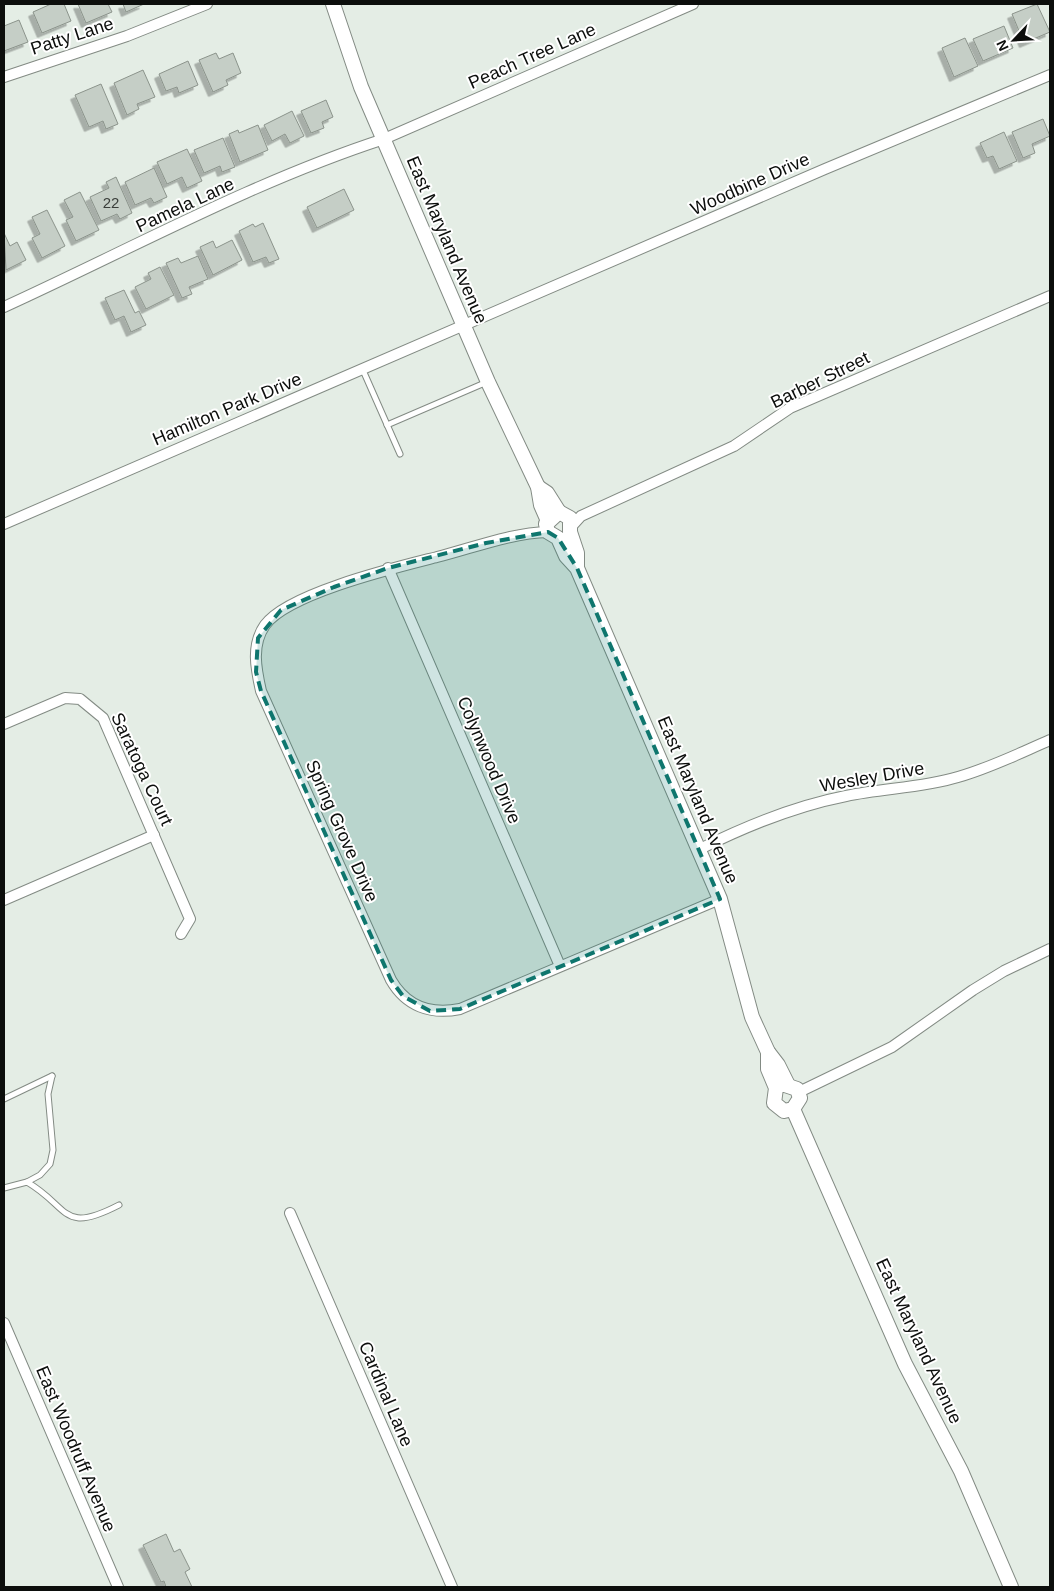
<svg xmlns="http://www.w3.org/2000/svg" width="1054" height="1591" viewBox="0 0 1054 1591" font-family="Helvetica,sans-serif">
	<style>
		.building { fill: #c5cec6; stroke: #8b938b; filter: url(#shadow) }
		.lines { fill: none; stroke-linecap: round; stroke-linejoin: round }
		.service-casing { stroke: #838b84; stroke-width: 7 }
		.minor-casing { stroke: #838b84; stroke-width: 12 }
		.tertiary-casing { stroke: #838b84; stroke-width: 16 }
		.service { stroke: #fff; stroke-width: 5 }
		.minor { stroke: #fff; stroke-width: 10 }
		.tertiary { stroke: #fff; stroke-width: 14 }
		.marked { fill: #0f766e; fill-opacity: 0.2; stroke: #0f766e; stroke-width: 4; stroke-dasharray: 10 6; stroke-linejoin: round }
		.labels { text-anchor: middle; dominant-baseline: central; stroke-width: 4; stroke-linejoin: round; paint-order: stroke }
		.number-label { font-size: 15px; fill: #3a3e3a }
		.street-label { font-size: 18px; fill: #0c0e0c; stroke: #fff }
	</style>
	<defs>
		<filter id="shadow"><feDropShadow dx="-4.5" dy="4.5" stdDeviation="0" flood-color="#0004"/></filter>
	</defs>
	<rect width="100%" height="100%" fill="#e4ede5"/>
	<!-- building -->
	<g class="building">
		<path d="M51,4H64L71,21L42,33L33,12Z"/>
		<path d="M78,4H108L112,12L86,23Z"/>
		<path d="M123,4H144L126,12Z"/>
		<path d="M1037,4L1050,32L1024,43L1012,14Z"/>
		<path d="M19,20L28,42L4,51V26Z"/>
		<path d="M1004,26L1013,48L983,61L973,39Z"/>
		<path d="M965,38L978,66L954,77L942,48Z"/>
		<path d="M216,53L219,59L233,53L241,73L226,80L228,85L213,92L199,60Z"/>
		<path d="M188,61L198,85L179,93L177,87L166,91L159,74Z"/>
		<path d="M143,70L155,97L137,104L139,109L127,115L114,83Z"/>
		<path d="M101,84L118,124L106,129L103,121L89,127L75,95Z"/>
		<path d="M326,100L333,117L322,122L324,128L311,133L301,111Z"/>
		<path d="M292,111L304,136L290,143L285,134L272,141L264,125Z"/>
		<path d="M1043,119L1050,136L1032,144L1035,153L1023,158L1012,132Z"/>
		<path d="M258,125L268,150L240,162L229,134L238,130L239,133Z"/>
		<path d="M1004,132L1017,161L999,169L993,156L987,158L980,143Z"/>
		<path d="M223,138L235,167L222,172L220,166L204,173L194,150Z"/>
		<path d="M187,149L202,181L187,188L182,177L167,184L157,162Z"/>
		<path d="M154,168L167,197L154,203L151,198L135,205L125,182Z"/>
		<path d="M116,177L132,213L120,219L117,214L101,221L90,197L109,188L106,182Z"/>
		<path d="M344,189L354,210L317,228L307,207Z"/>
		<path d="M80,192L99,230L76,241L66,220L73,217L64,200Z"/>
		<path d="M47,210L65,246L42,258L32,238L40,234L32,217Z"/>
		<path d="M263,223L279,259L269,263L266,257L253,262L239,231L253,224L255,227Z"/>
		<path d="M4,233L10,246L17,242L26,260L6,270Z"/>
		<path d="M232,240L242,260L213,275L200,247L213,241L216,248Z"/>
		<path d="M198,256L208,279L189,287L192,294L182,298L166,263L178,258L181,263Z"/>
		<path d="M160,267L174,295L146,309L135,287L151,279L148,273Z"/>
		<path d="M124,290L135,313L139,311L146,325L131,332L124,316L115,320L105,298Z"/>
		<path d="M166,1534L174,1552L180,1549L190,1569L185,1572L192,1587H166L164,1581L161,1582L143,1545Z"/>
	</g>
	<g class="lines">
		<defs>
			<g id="service">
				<path d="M362,368L400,454"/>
				<path d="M387,425L487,382"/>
				<path d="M4,1099L52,1076"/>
				<path d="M27,1182L40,1175L50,1164L53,1150L48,1094L52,1076"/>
				<path d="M4,1188L27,1182C70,1207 61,1235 119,1205"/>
			</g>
			<g id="minor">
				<path d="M4,77L127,36L207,4"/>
				<path d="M4,307C129,250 252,182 384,139L693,4"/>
				<path d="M4,524L825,169L1050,75"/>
				<path d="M571,527L581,516L734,446L790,408L1050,296"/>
				<path d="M548,532C510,533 473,548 437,557C398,567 288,593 265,625C251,645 256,669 261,691L391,980C406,1006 430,1015 460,1009L720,899"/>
				<path d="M388,568L560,966"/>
				<path d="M4,724L65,698L80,699L103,718L190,919L181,934"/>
				<path d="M700,849C746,826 795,806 846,796C883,788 922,788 958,777C990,768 1020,753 1050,740"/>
				<path d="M4,900L154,835"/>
				<path d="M799,1092L892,1047L973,990L1004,971L1050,949"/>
				<path d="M290,1213L452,1587"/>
				<path d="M4,1323L118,1587"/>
			</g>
			<g id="tertiary">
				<path d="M333,4L361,87L488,382L538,487L541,505L548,521"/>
				<path d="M538,487L547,493L559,512"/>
				<path d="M577,568V553L570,532V518L559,512L546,524L548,532L558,538L566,556L577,568L720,899L752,1017L768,1052L778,1065L788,1085"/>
				<path d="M768,1052V1069L776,1088L774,1103L784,1111L793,1109L800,1098L797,1089L782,1084L776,1088"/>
				<path d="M793,1109L905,1364L961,1471L1011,1587"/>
			</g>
		</defs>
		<!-- service casing -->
		<use href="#service" class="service-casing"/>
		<!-- minor casing -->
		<use href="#minor" class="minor-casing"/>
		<!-- tertiary casing -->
		<use href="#tertiary" class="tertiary-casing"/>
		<!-- service -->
		<use href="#service" class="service"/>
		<!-- minor -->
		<use href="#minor" class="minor"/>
		<!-- tertiary -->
		<use href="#tertiary" class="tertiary"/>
	</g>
	<!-- marked area -->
	<path class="marked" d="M548,532L558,538L577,568L720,899L460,1009L430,1011L403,996L391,980L261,691L256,672L258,638L281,610L334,587L388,568L486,543Z"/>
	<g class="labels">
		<!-- number labels -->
		<g class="number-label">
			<text x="111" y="202">22</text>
		</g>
		<!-- street labels -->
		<g class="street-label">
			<text transform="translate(72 36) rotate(-18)">Patty Lane</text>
			<text transform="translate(532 56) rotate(-24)">Peach Tree Lane</text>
			<text transform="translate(750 184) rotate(-24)">Woodbine Drive</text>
			<text transform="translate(185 205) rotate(-25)">Pamela Lane</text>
			<text transform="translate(447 240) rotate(67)">East Maryland Avenue</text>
			<text transform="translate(820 380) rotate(-26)">Barber Street</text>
			<text transform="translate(227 409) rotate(-23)">Hamilton Park Drive</text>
			<text transform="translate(489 760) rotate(67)">Colynwood Drive</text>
			<text transform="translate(142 769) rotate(65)">Saratoga Court</text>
			<text transform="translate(872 777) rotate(-10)">Wesley Drive</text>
			<text transform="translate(698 800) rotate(67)">East Maryland Avenue</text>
			<text transform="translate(342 831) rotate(66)">Spring Grove Drive</text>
			<text transform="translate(919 1341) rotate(65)">East Maryland Avenue</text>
			<text transform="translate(386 1394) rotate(67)">Cardinal Lane</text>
			<text transform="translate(76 1449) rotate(67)">East Woodruff Avenue</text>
		</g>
	</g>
	<!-- border -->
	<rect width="1054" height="1591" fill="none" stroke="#0c0e0c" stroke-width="10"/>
	<!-- north arrow -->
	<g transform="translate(1014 40) rotate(245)" stroke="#ffffff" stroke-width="4" paint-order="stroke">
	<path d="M0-4L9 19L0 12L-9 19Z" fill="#0c0e0c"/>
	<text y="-8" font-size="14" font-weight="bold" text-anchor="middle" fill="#0c0e0c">N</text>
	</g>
</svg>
